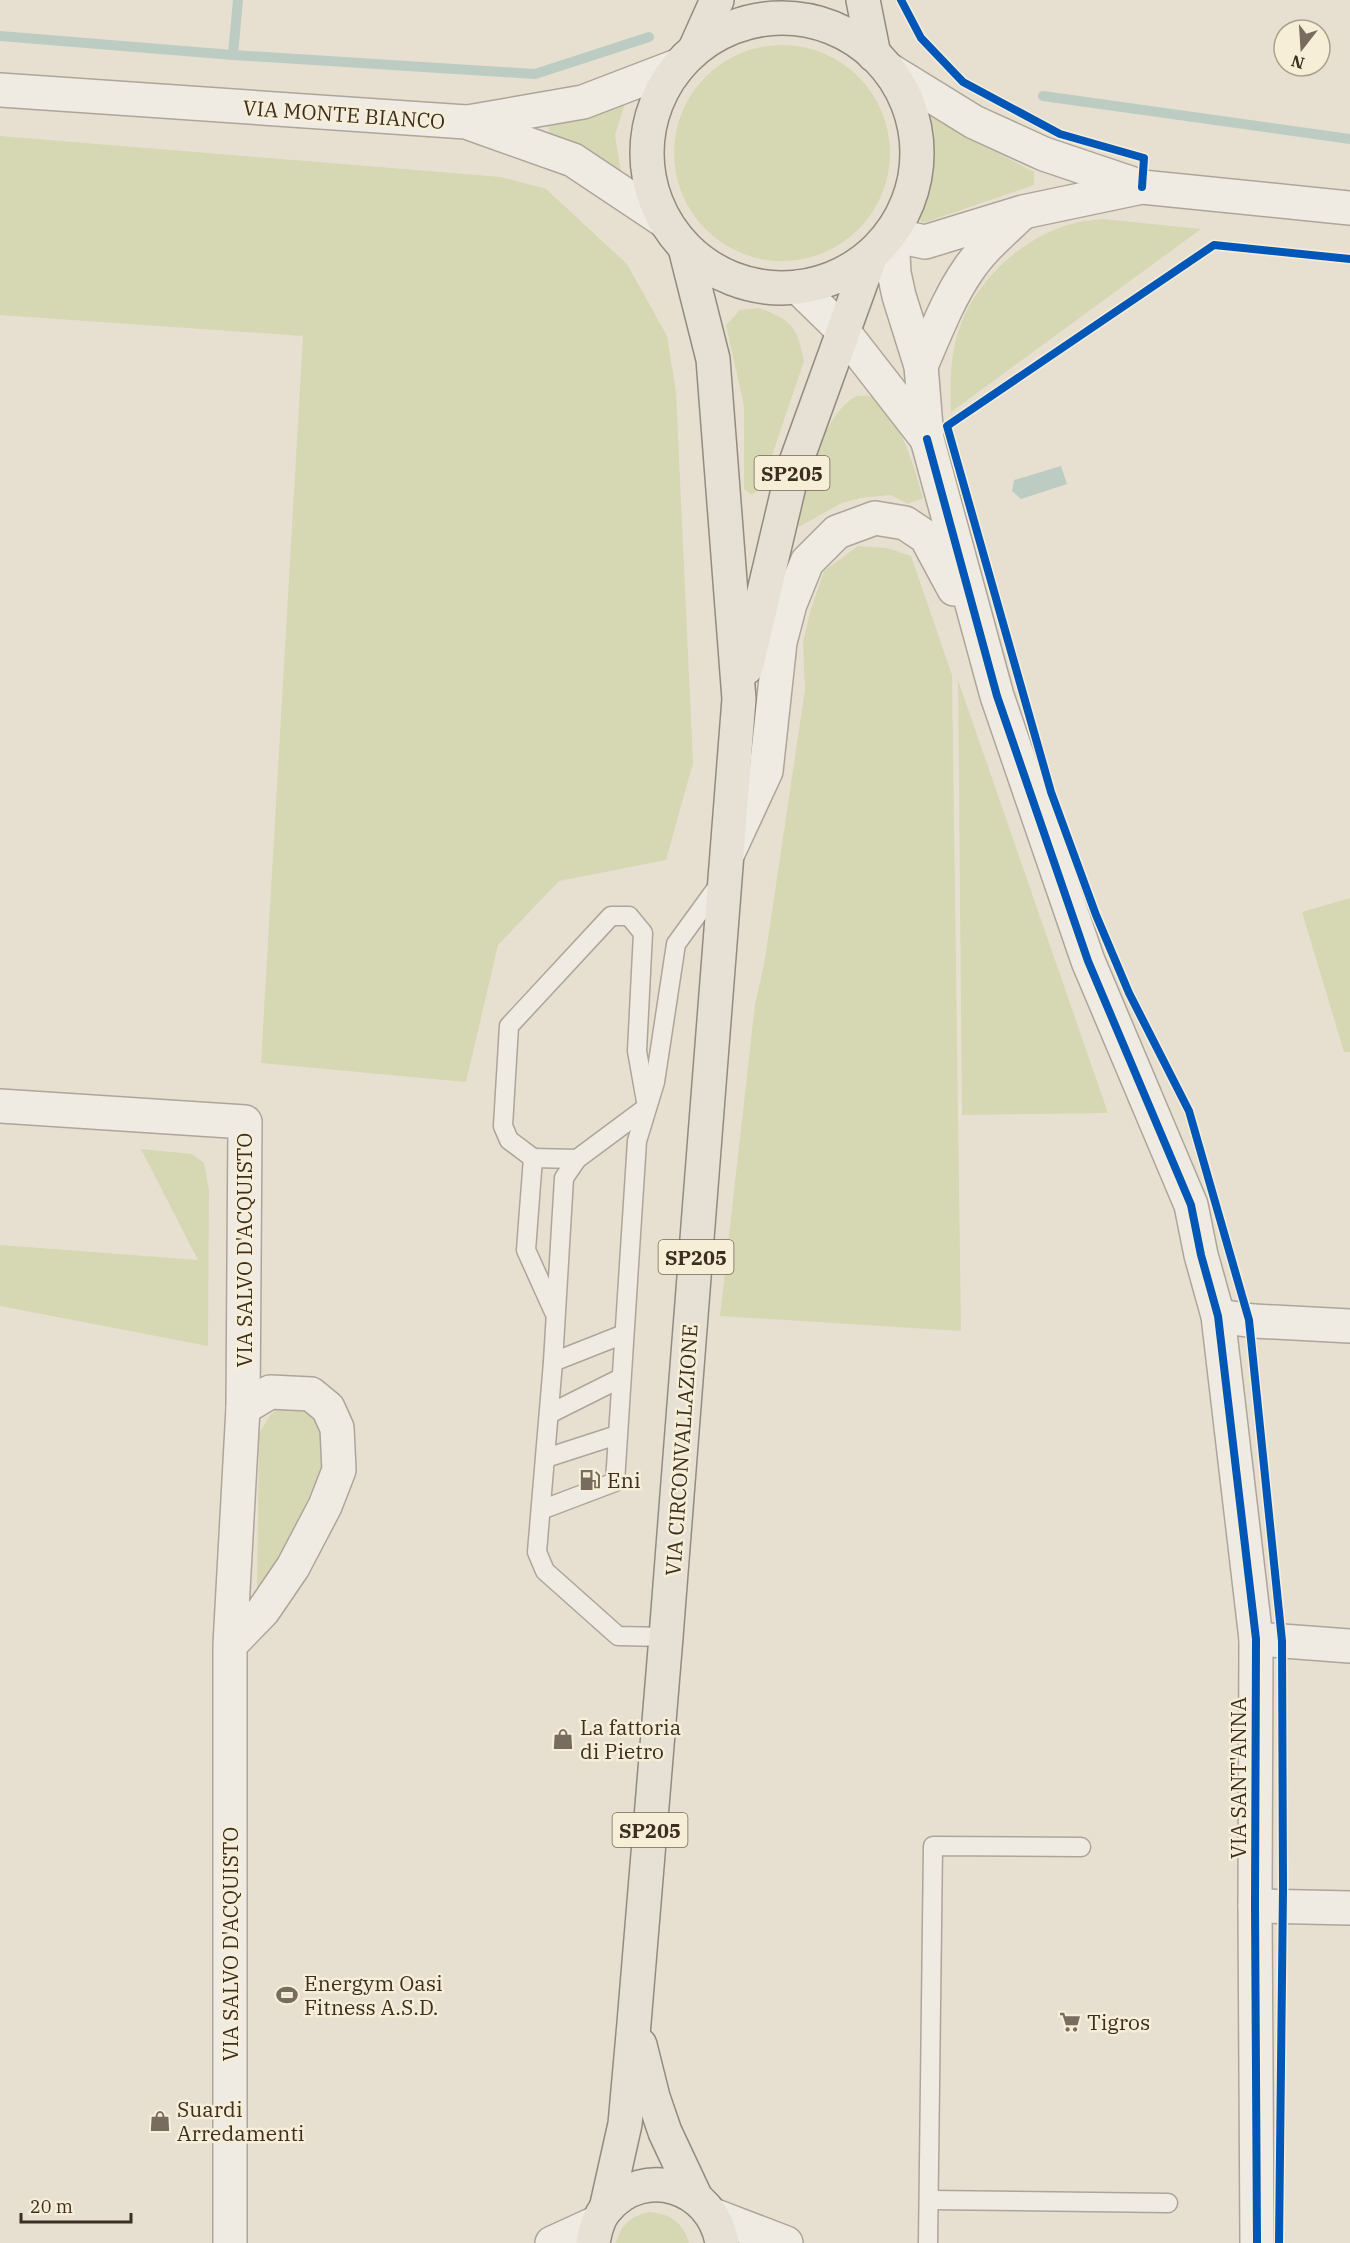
<svg xmlns="http://www.w3.org/2000/svg" width="1350" height="2243" viewBox="0 0 1350 2243" font-family="'IBM Plex Serif',serif">
	<style>
		.green { fill: #d6d7b3 }
		.water { fill: #bcccc2 }
		.lines { fill: none; stroke-linecap: round; stroke-linejoin: round }
		.stream { stroke: #bcccc2; stroke-width: 10 }
		.service-casing { stroke: #ada599; stroke-width: 21 }
		.minor-casing { stroke: #ada599; stroke-width: 36 }
		.primary-casing { stroke: #928b80; stroke-width: 36 }
		.service { stroke: #efebe3; stroke-width: 18 }
		.minor { stroke: #efebe3; stroke-width: 33 }
		.primary { stroke: #e6e1d4; stroke-width: 33 }
		.cycleway-casing { stroke: #f7eed8; stroke-width: 11 }
		.cycleway { stroke: #0057b8; stroke-width: 8 }
		.labels { text-anchor: middle; dominant-baseline: central; stroke-width: 5; stroke-linejoin: round; paint-order: stroke }
		.shield { fill: #f7eed8; stroke: #756857; stroke-width: 1.5 }
		.shield-label { font-size: 20px; font-weight: bold; fill: #3d2e20 }
		.street-label { font-size: 21px; fill: #3d2e20; stroke: #f7eed8 }
		.poi-label { font-size: 21px; fill: #3d2e20; stroke: #f7eed8; text-anchor: start }
	</style>
	<rect width="100%" height="100%" fill="#e7e0d1"/>
	<!-- green -->
	<g class="green">
		<circle cx="782" cy="153" r="108"/>
		<path d="M626,100L615,135L622,178L552,139L547,123Z"/>
		<path d="M918,102L979,143L1034,172V185L923,223L914,215L929,162L927,137Z"/>
		<path d="M0,136L501,177L546,189L627,264L667,336L676,392L693,763L666,860L559,881L498,945L466,1082L261,1063L303,336L0,315Z"/>
		<path d="M1103,219L1201,229L951,412C950,388 950,363 956,339C970,286 1018,239 1071,224C1081,221 1092,220 1103,219Z"/>
		<path d="M759,308C792,320 797,327 804,361L761,488L752,495L744,489V406L726,325L740,310Z"/>
		<path d="M857,396C863,396 870,395 875,398C898,412 916,472 923,498L908,504L891,495L860,498L842,503L793,530C805,492 820,414 857,396Z"/>
		<path d="M858,546L887,548L911,556L952,675L961,1331L720,1316L755,1004L764,965L805,690L803,641L811,609L824,571Z"/>
		<path d="M958,680L1108,1113L962,1115Z"/>
		<path d="M1350,898V1052H1344L1302,912Z"/>
		<path d="M141,1149L192,1154L204,1163L209,1191L208,1346L0,1306V1245L198,1260Z"/>
		<path d="M283,1405L304,1408L316,1421L323,1437L326,1456L305,1506L275,1570L257,1588L259,1434L270,1415Z"/>
		<path d="M648,2212C669,2213 683,2222 689,2243H616C621,2225 630,2217 648,2212Z"/>
	</g>
	<!-- water -->
	<path class="water" d="M1061,466L1067,484L1021,499L1012,491L1014,480Z"/>
	<g class="lines">
		<!-- stream -->
		<g class="stream">
			<path d="M0,36L233,55L535,74L649,37"/>
			<path d="M233,55L238,0"/>
			<path d="M1043,96L1350,139"/>
		</g>
		<defs>
			<g id="service">
				<path d="M533,1158L509,1140L503,1126L509,1026L611,916H629L643,933L637,1051L647,1107L577,1159L564,1178L553,1362L537,1552L545,1571L618,1636L666,1637"/>
				<path d="M554,1312L526,1250L533,1158L577,1159"/>
				<path d="M553,1362L624,1334"/>
				<path d="M549,1414L621,1378"/>
				<path d="M546,1458L617,1435"/>
				<path d="M541,1510L615,1482L637,1141L655,1082L676,944L721,882"/>
				<path d="M929,2200L1168,2203"/>
				<path d="M928,2243L933,1846L1081,1847"/>
			</g>
			<g id="minor">
				<path d="M888,69L974,122L1044,154L1142,187L1350,208"/>
				<path d="M0,90L466,122L573,160L663,220"/>
				<path d="M468,122L583,102L677,66"/>
				<path d="M1142,187L1023,212L925,242L892,235L894,273L899,296L921,366L927,439L997,696L1088,961L1191,1205L1201,1255L1218,1316L1256,1639L1255,1906L1257,2243"/>
				<path d="M798,287L843,331L927,439"/>
				<path d="M921,366C935,334 948,299 968,270C982,249 1001,233 1019,216"/>
				<path d="M728,853L766,771L780,642L790,604L807,562L837,532L875,518L905,523L926,537L954,589"/>
				<path d="M0,1106L245,1122L243,1408"/>
				<path d="M1218,1316L1254,1321L1350,1326"/>
				<path d="M1256,1639L1350,1646"/>
				<path d="M230,1645L263,1611L293,1567L325,1506L339,1470L337,1428L328,1408L311,1394L270,1392L243,1408L230,1645V2243"/>
				<path d="M1255,1906L1350,1908"/>
				<path d="M713,2215L786,2243"/>
				<path d="M552,2243L598,2222"/>
			</g>
			<g id="primary">
				<path d="M863,0L874,55"/>
				<circle cx="782" cy="153" r="135"/>
				<path d="M695,49L717,0"/>
				<path d="M746,668L792,473L871,255"/>
				<path d="M640,2045L653,2097L665,2132L695,2196"/>
				<path d="M606,2209L625,2124L634,2023L666,1637L739,699L713,359L685,248"/>
				<path d="M593,2243C595,2231 598,2218 606,2209C645,2163 713,2187 722,2243"/>
			</g>
		</defs>
		<!-- service casing -->
		<use href="#service" class="service-casing"/>
		<!-- minor casing -->
		<use href="#minor" class="minor-casing"/>
		<!-- primary casing -->
		<use href="#primary" class="primary-casing"/>
		<!-- service -->
		<use href="#service" class="service"/>
		<!-- minor -->
		<use href="#minor" class="minor"/>
		<!-- primary -->
		<use href="#primary" class="primary"/>
		<defs>
			<g id="cycleway">
				<path d="M901,0L921,38L963,82L1060,134L1144,158L1142,187"/>
				<path d="M927,439L997,696L1088,961L1191,1205L1201,1255L1218,1316L1256,1639L1255,1906L1257,2243"/>
				<path d="M1279,2243L1283,1889L1282,1641L1249,1320L1189,1111L1129,993L1096,915L1051,792L947,426L1214,245L1350,259"/>
			</g>
		</defs>
		<!-- cycleway casing -->
		<use href="#cycleway" class="cycleway-casing"/>
		<!-- cycleway -->
		<use href="#cycleway" class="cycleway"/>
	</g>
	<!-- icons -->
	<defs>
		<symbol id="fuel-bare" viewBox="-9 -9 18 18"><path d="M-5.5-6h7V0h2V4h1.3V-2.5L3-4.5l.8-.8L6-3V5H2.5V1h-1V6h-7ZM-4.2-4.7v3.2H.2V-4.7Z" fill="#786c5e" stroke="#f7eed8" stroke-width="2.5" paint-order="stroke"/></symbol>
		<symbol id="shop-bare" viewBox="-9 -9 18 18"><path d="M-5-2.5h2.3a2.7 3.5 0 0 1 5.4 0H5L5.5 6h-11ZM-1.5-2.5h3a1.5 2.3 0 0 0-3 0Z" fill="#786c5e" stroke="#f7eed8" stroke-width="2.5" paint-order="stroke"/></symbol>
		<symbol id="stadium-bare" viewBox="-9 -9 18 18"><path d="M0-5a6.5 5 0 1 0 0 10a6.5 5 0 1 0 0-10ZM-3.5-1.8h7v3.6h-7Z" fill="#786c5e" stroke="#f7eed8" stroke-width="2.5" paint-order="stroke"/></symbol>
		<symbol id="supermarket-bare" viewBox="-9 -9 18 18"><path d="M-6-5.5h2.5l.6 2H6L4.5 2H-2.5L-4.4-4H-6ZM-1.5 3.2a1.3 1.3 0 1 0 .1 0ZM3 3.2a1.3 1.3 0 1 0 .1 0Z" fill="#786c5e" stroke="#f7eed8" stroke-width="2.5" paint-order="stroke"/></symbol>
	</defs>
	<g fill-rule="evenodd">
		<use href="#fuel-bare" x="575" y="1465" width="30" height="30"/>
		<use href="#shop-bare" x="548" y="1724" width="30" height="30"/>
		<use href="#stadium-bare" x="272" y="1980" width="30" height="30"/>
		<use href="#supermarket-bare" x="1055" y="2007" width="30" height="30"/>
		<use href="#shop-bare" x="145" y="2106" width="30" height="30"/>
	</g>
	<g class="labels">
		<!-- shield labels -->
		<g class="shield">
			<rect x="754.5" y="456" width="75" height="34" rx="4.5"/>
			<rect x="658.5" y="1240" width="75" height="34" rx="4.5"/>
			<rect x="612.5" y="1813" width="75" height="34" rx="4.5"/>
		</g>
		<g class="shield-label">
			<text x="792" y="473">SP205</text>
			<text x="696" y="1257">SP205</text>
			<text x="650" y="1830">SP205</text>
		</g>
		<!-- street labels -->
		<g class="street-label">
			<text transform="translate(344 114) rotate(4)">VIA MONTE BIANCO</text>
			<text transform="translate(244 1250) rotate(-90)">VIA SALVO D'ACQUISTO</text>
			<text transform="translate(681 1450) rotate(-86)">VIA CIRCONVALLAZIONE</text>
			<text transform="translate(1238 1778) rotate(-90)">VIA SANT'ANNA</text>
			<text transform="translate(230 1944) rotate(-90)">VIA SALVO D'ACQUISTO</text>
		</g>
		<!-- poi labels -->
		<g class="poi-label">
			<text x="607" y="1480">Eni</text>
			<text x="580" y="1727">La fattoria<tspan x="580" dy="24">di Pietro</tspan></text>
			<text x="304" y="1983">Energym Oasi<tspan x="304" dy="24">Fitness A.S.D.</tspan></text>
			<text x="1087" y="2022">Tigros</text>
			<text x="177" y="2109">Suardi<tspan x="177" dy="24">Arredamenti</tspan></text>
		</g>
	</g>
	<!-- north arrow -->
	<g transform="translate(1302 48) rotate(197)"><circle r="28" fill="#f7eed8" stroke="#ada18e" stroke-width="1.5"/>
	<path d="M0-4.5L10 22L0 15L-10 22Z" fill="#786c5e"/>
	<text y="-9" font-size="16" font-weight="bold" text-anchor="middle" fill="#3d2e20">N</text>
	</g>
	<!-- scale -->
	<path d="M21 2213v9h110v-9" fill="none" stroke="#3d2e20" stroke-width="3"/>
	<text x="30" y="2213" font-size="18" fill="#3d2e20" stroke="#f7eed8" stroke-width="4.5" paint-order="stroke">20 m</text>
</svg>
